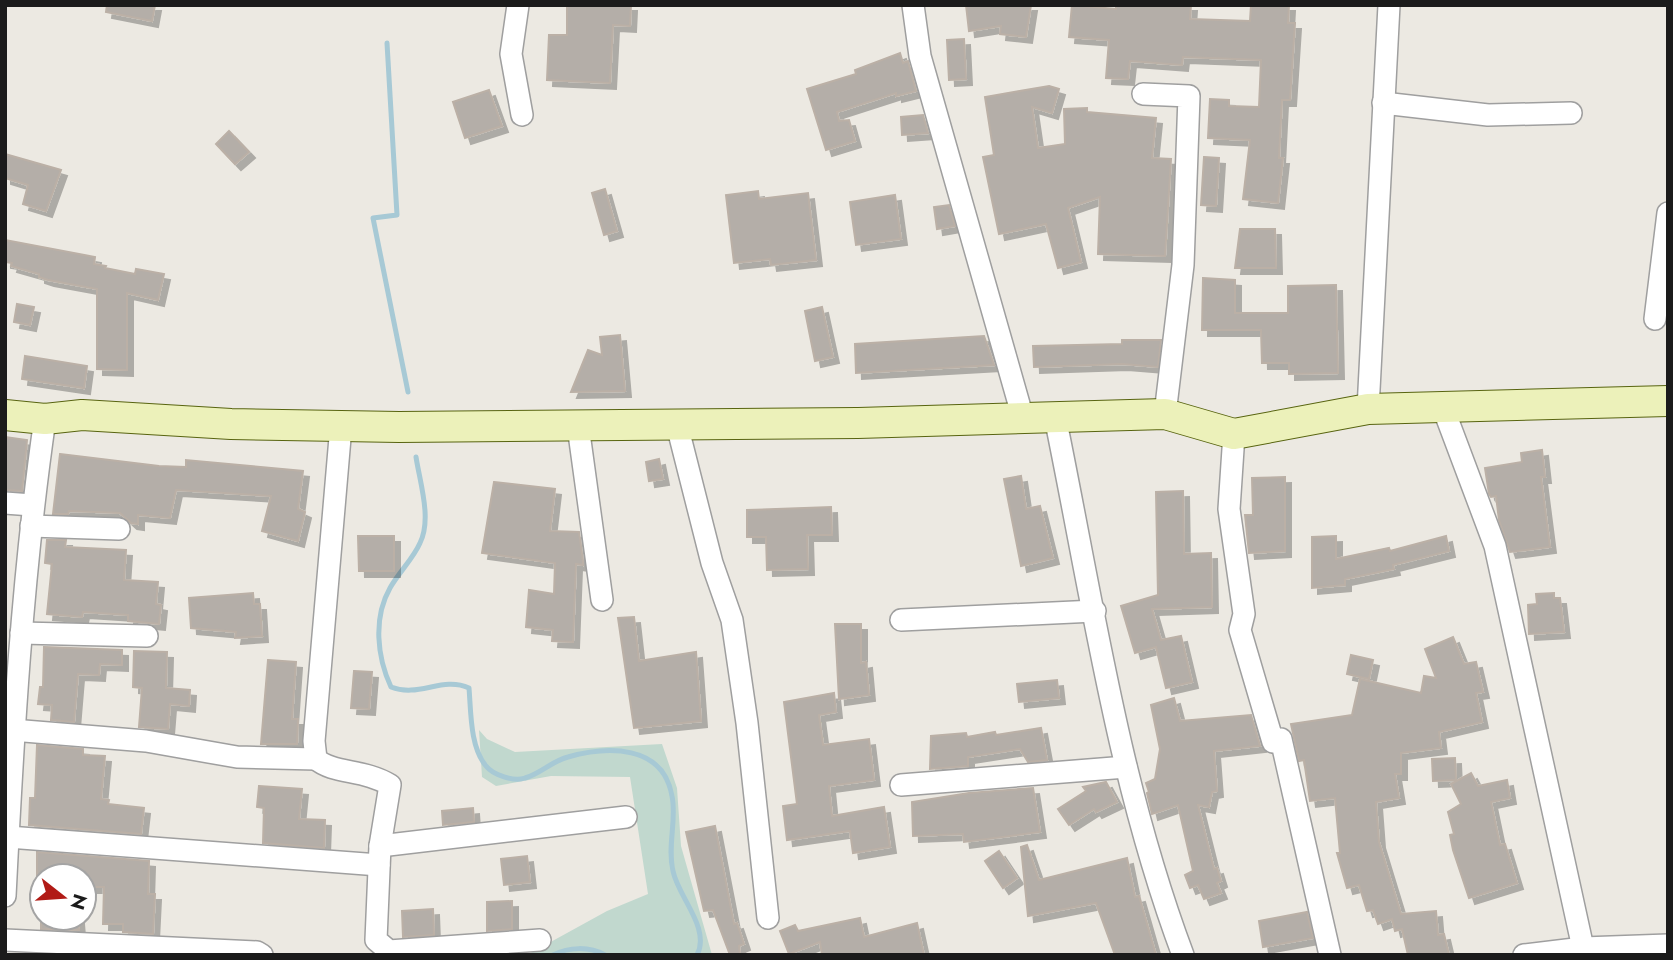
<svg xmlns="http://www.w3.org/2000/svg" width="1673" height="960" viewBox="0 0 1673 960" font-family="Jost,sans-serif">
	<style>
		.wetland { fill: #c1d8ce }
		.lines { fill: none; stroke-linecap: round; stroke-linejoin: round }
		.stream { stroke: #a7c9d5; stroke-width: 5 }
		.building { fill: #b4aea8; stroke: #bbb0a6; stroke-width: 2; filter: url(#shadow) }
		.street-casing { stroke: #9f9f9f; stroke-width: 24 }
		.secondary-casing { stroke: #586410; stroke-width: 32 }
		.street { stroke: #fff; stroke-width: 21 }
		.secondary { stroke: #ecf1ba; stroke-width: 30 }
	</style>
	<defs>
		<filter id="shadow"><feDropShadow dx="6" dy="6" stdDeviation="0" flood-color="#0004"/></filter>
	</defs>
	<rect width="100%" height="100%" fill="#ece9e2"/>
	<!-- wetland -->
	<path class="wetland" d="M479,730L487,739L515,752L662,744L677,788L681,846L712,955H527L607,911L648,894L630,777L551,776L496,786L482,777Z"/>
	<g class="lines">
		<!-- stream -->
		<g class="stream">
			<path d="M387,43L397,215L373,218L408,392"/>
			<path d="M416,457C420,483 432,519 420,543C413,559 399,572 390,588C373,618 377,657 391,687C419,698 442,676 469,688C471,712 470,747 486,766C493,775 514,782 525,778C540,774 552,761 568,757C607,746 663,744 672,796C677,820 667,846 673,871C678,897 711,928 697,955"/>
			<path d="M553,955C569,947 589,946 605,955"/>
		</g>
	</g>
	<!-- building -->
	<g class="building">
		<path d="M107,5H155L152,21L106,12Z"/>
		<path d="M567,5H631L630,26L613,25L610,83L547,80L549,35H567Z"/>
		<path d="M966,5H1031L1026,37L1000,34L1001,26L969,31Z"/>
		<path d="M1072,5L1116,9V5H1191L1190,19L1250,21L1251,5H1289L1288,23H1295L1290,100H1282L1279,158H1283L1278,203L1243,199L1250,140L1208,138L1210,99L1229,100V106L1259,107L1261,60L1183,57L1182,65L1130,61L1128,79L1106,78L1109,40L1069,37Z"/>
		<path d="M964,39L966,79L949,80L947,40Z"/>
		<path d="M900,53L903,63L908,61L916,91L896,96V93L837,112L839,121L849,120L855,141L826,150L807,89L856,74L855,70Z"/>
		<path d="M1049,86L1059,89L1052,113L1032,107L1038,148L1065,144L1064,109L1087,108V112L1156,118L1152,158L1171,159L1165,256L1098,254L1100,197L1068,208L1081,262L1058,268L1046,224L999,234L983,157L994,155L985,97Z"/>
		<path d="M489,90L502,126L465,138L453,102Z"/>
		<path d="M923,115L928,133L902,135L901,117Z"/>
		<path d="M229,131L249,152L235,164L216,144Z"/>
		<path d="M5,154L61,170L46,211L23,204L28,185L5,178Z"/>
		<path d="M1204,157L1219,158L1216,206L1201,205Z"/>
		<path d="M605,189L617,231L604,235L592,193Z"/>
		<path d="M758,191L759,199L808,193L816,260L771,265L770,259L734,263L726,195Z"/>
		<path d="M895,195L901,239L856,245L850,202Z"/>
		<path d="M949,205L955,226L937,229L934,207Z"/>
		<path d="M1240,229H1275L1276,268H1235Z"/>
		<path d="M5,240L95,257L94,264L106,266L105,268L135,274L136,269L164,274L158,300L127,293V370L97,369V289L48,280L39,277V274L11,266L12,263L5,262Z"/>
		<path d="M1203,278L1235,280V313H1288V286L1336,285L1338,373L1289,374V363H1262L1261,330H1202Z"/>
		<path d="M17,304L34,307L30,325L14,322Z"/>
		<path d="M822,307L833,357L815,361L805,311Z"/>
		<path d="M620,335L625,391L571,392L588,350L602,355L600,337Z"/>
		<path d="M984,336L994,365L856,373L855,344Z"/>
		<path d="M1122,340H1161L1158,367L1122,364L1034,367L1033,346L1122,344Z"/>
		<path d="M25,356L87,366L84,388L22,379Z"/>
		<path d="M5,437L27,440L22,491L5,490Z"/>
		<path d="M1542,450L1545,477H1541L1550,547L1510,552L1499,520L1496,496L1491,497L1489,494L1485,468L1522,462L1521,453Z"/>
		<path d="M60,454L159,466L186,467V460L303,471L298,509L305,512L298,541L262,531L271,496L176,490L170,518L138,515V524L131,523L120,513L69,511L68,514H53Z"/>
		<path d="M659,459L663,479L649,481L646,462Z"/>
		<path d="M1021,476L1026,509L1040,506L1053,558L1021,566L1004,479Z"/>
		<path d="M1285,477V551L1249,553L1245,515H1253L1252,478Z"/>
		<path d="M494,482L555,489L550,531L579,532L583,561V565L576,564L573,642L552,641L553,630L526,627L529,590L554,594L555,563L482,553Z"/>
		<path d="M1183,491L1184,554L1211,553L1212,607L1152,609L1161,640L1181,636L1192,682L1166,688L1156,647L1135,653L1121,606L1158,595L1156,492Z"/>
		<path d="M831,507L832,535H807L808,569L767,570L766,537H747V510Z"/>
		<path d="M358,536H394V571H359Z"/>
		<path d="M1336,536V559L1389,548L1390,551L1446,536L1449,551L1393,565L1394,569L1345,579V585L1312,588V537Z"/>
		<path d="M47,540H66L65,547L126,550L124,580L158,582L156,604L161,605L159,624L128,621V615L83,612L82,617L47,614L52,564L45,563Z"/>
		<path d="M253,593L254,604H260L262,636L235,638L236,632L191,628L189,598Z"/>
		<path d="M1554,593V598H1560L1564,632L1529,634L1528,605L1537,604L1536,594Z"/>
		<path d="M634,617L639,661L696,652L701,721L634,728L618,618Z"/>
		<path d="M835,624H861V663L866,662L869,695L839,699Z"/>
		<path d="M1453,637L1464,664L1476,662L1483,692L1476,693L1482,722L1439,732L1441,748L1401,753V774H1395L1399,798L1376,802L1379,842L1401,914L1436,911L1438,935L1444,934L1449,955H1408L1402,929L1395,931L1392,919L1378,924L1373,910L1367,911L1359,885L1347,888L1337,853H1340L1335,798L1310,801L1304,760L1299,761L1291,724L1352,715L1360,679L1421,693L1424,676L1436,678L1425,649Z"/>
		<path d="M44,647L122,650V665L100,664L99,675L78,674L74,722L51,720L52,705L38,704L40,687H43Z"/>
		<path d="M134,651L167,652L166,688L190,690L189,706L170,704L168,729L139,727L142,688L133,687Z"/>
		<path d="M1351,655L1373,660L1369,679L1347,674Z"/>
		<path d="M268,660L296,662L292,719H298L297,744H261Z"/>
		<path d="M354,671L372,672L369,709L351,708Z"/>
		<path d="M1057,680L1059,698L1019,702L1017,684Z"/>
		<path d="M834,693L836,712L819,715L823,745L869,739L874,780L829,786L832,816L884,807L890,847L853,853L850,831L787,840L783,806L797,804L784,702Z"/>
		<path d="M1174,698L1180,721L1251,715L1260,746L1214,751L1217,791L1212,792L1209,807L1198,805L1214,869L1217,868L1221,881L1217,883L1221,893L1204,899L1198,885L1190,888L1185,875L1193,871L1178,805L1152,814L1147,793L1149,792L1146,783L1155,779L1160,749L1151,705Z"/>
		<path d="M1041,728L1047,760L1028,762L1020,749L968,757V766L930,769L931,736L966,733L967,737L995,732L996,735Z"/>
		<path d="M37,745L83,749V755L105,756L101,799L109,800L108,804L144,808L141,834L29,825L30,798H35Z"/>
		<path d="M1455,758L1456,780L1433,781L1432,759Z"/>
		<path d="M1471,773L1478,786L1507,780L1510,798L1491,802L1500,845L1505,844L1517,883L1469,898L1453,850L1450,835L1454,834L1448,812L1461,804L1451,784Z"/>
		<path d="M1106,782L1117,802L1096,812L1094,809L1069,825L1058,809L1086,791L1083,787Z"/>
		<path d="M259,786L302,789L299,819L325,820L324,848L263,843L264,808L257,807Z"/>
		<path d="M1033,788L1040,832L964,842L963,834L913,836L912,802L969,793Z"/>
		<path d="M473,808L474,822L443,825L442,811Z"/>
		<path d="M715,826L734,924L737,923L744,944L739,946L740,955H730L713,910L704,911L686,832Z"/>
		<path d="M1027,845L1039,880L1127,858L1135,897L1139,896L1156,955H1115L1096,903L1028,916L1021,847Z"/>
		<path d="M999,851L1017,878L1003,888L985,861Z"/>
		<path d="M37,852L149,861L148,894H155L153,934L123,932V924H103L104,887H84V876H37Z"/>
		<path d="M527,856L530,882L504,885L501,859Z"/>
		<path d="M512,901V929L487,931V902Z"/>
		<path d="M433,909L434,935L403,937L402,911Z"/>
		<path d="M1307,912L1313,938L1263,947L1259,921Z"/>
		<path d="M41,918H78L79,930L41,929Z"/>
		<path d="M860,918L864,937L917,923L924,955H822L820,942L789,954L780,931L795,925L798,931Z"/>
	</g>
	<g class="lines">
		<defs>
			<g id="street">
				<path d="M518,5L511,54L522,115"/>
				<path d="M913,5L920,56L1023,418"/>
				<path d="M1143,94L1189,96L1183,265L1165,414"/>
				<path d="M1383,103L1488,115L1571,113"/>
				<path d="M1655,319L1668,213"/>
				<path d="M1442,405L1495,546L1583,948"/>
				<path d="M1368,409L1389,5"/>
				<path d="M1055,417C1092,597 1118,782 1183,955"/>
				<path d="M677,425L712,563L732,620L747,723L768,918"/>
				<path d="M341,426L314,741L316,759C333,774 364,769 390,785L380,846L376,940L389,951L540,940"/>
				<path d="M578,426L602,600"/>
				<path d="M1234,434L1229,509L1244,614L1240,630L1273,742L1281,739L1330,955"/>
				<path d="M5,503L32,505"/>
				<path d="M31,526L119,529"/>
				<path d="M901,620L1095,611"/>
				<path d="M21,633L147,636"/>
				<path d="M12,730L146,741L237,757L316,759"/>
				<path d="M901,785L1126,767"/>
				<path d="M8,837L379,865"/>
				<path d="M380,846L626,817"/>
				<path d="M5,896C13,736 22,578 45,419"/>
				<path d="M5,940L257,952L262,955"/>
				<path d="M1524,955L1583,948L1668,945"/>
			</g>
			<path id="secondary" d="M5,415L45,419L82,415L231,424L399,427L858,423L1165,414L1234,434L1368,409L1668,401"/>
		</defs>
		<!-- street casing -->
		<use href="#street" class="street-casing"/>
		<!-- secondary casing -->
		<use href="#secondary" class="secondary-casing"/>
		<!-- street -->
		<use href="#street" class="street"/>
		<!-- secondary -->
		<use href="#secondary" class="secondary"/>
	</g>
	<!-- border -->
	<rect width="1673" height="960" fill="none" stroke="#1b1b1b" stroke-width="14"/>
	<!-- north arrow -->
	<g transform="translate(63 897) rotate(107)"><circle r="33" fill="#ffffff" stroke="#a4a4a4" stroke-width="2"/>
	<path d="M0-5L12 26L0 18L-12 26Z" fill="#b11b16"/>
	<text y="-10" font-size="19" font-weight="bold" text-anchor="middle" fill="#1b1b1b">N</text>
	</g>
</svg>
